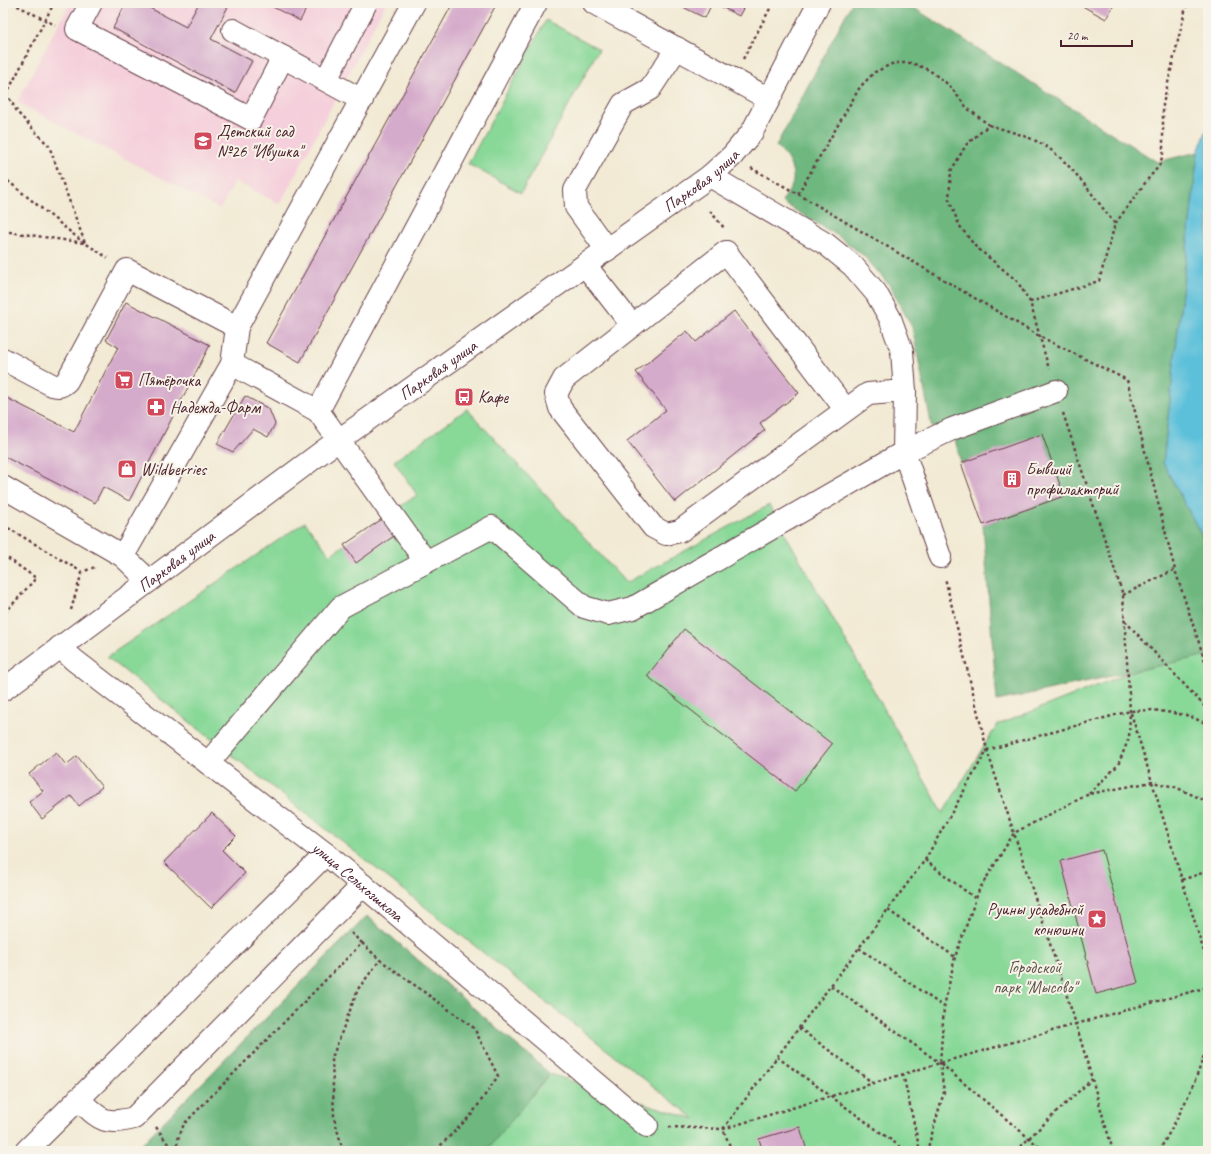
<svg xmlns="http://www.w3.org/2000/svg" width="1211" height="1154" viewBox="0 0 1211 1154" font-family="Caveat,sans-serif">
	<style>
		.built { fill: #f5cfdb }
		.green { fill: #88d898; stroke: #697c62 }
		.forest { fill: #6eb880; stroke: #5c6c56 }
		.water { fill: #5cc0da; stroke: #537082 }
		.building { fill: #d5abcb }
		.lines { fill: none; stroke-linecap: round; stroke-linejoin: round }
		.minor-casing { stroke: #633d44; stroke-width: 24 }
		.path { stroke: #633d44; stroke-width: 2.5; stroke-dasharray: 3 3; stroke-linecap: butt }
		.minor { stroke: #fff; stroke-width: 22 }
		.labels { text-anchor: middle; dominant-baseline: central; stroke-width: 4; stroke-linejoin: round; paint-order: stroke }
		.poi-label { font-size: 17px; fill: #4a1f2b; stroke: #f7f3e8; text-anchor: start }
		.street-label { font-size: 17px; fill: #4a1f2b; stroke: #f7f3e8 }
		.park-label { font-size: 17px; fill: #5d564c; stroke: #f7f3e8 }
	</style>
	<rect width="100%" height="100%" fill="#f7f3e8"/>
	<filter id="ink" filterUnits="userSpaceOnUse"><feTurbulence type="fractalNoise" baseFrequency=".025" numOctaves="2"/><feDisplacementMap in="SourceGraphic" scale="8" xChannelSelector="R" yChannelSelector="G"/><feConvolveMatrix kernelMatrix="1 2 1 2 8 2 1 2 1" color-interpolation-filters="sRGB"/></filter>
	<filter id="wash" filterUnits="userSpaceOnUse"><feTurbulence type="fractalNoise" baseFrequency=".012" numOctaves="4" result="noise"/><feDisplacementMap in="SourceGraphic" scale="16" xChannelSelector="R" yChannelSelector="G"/><feGaussianBlur stdDeviation="0.9" result="paint"/><feColorMatrix in="noise" values="0 0 0 0 0 0 0 0 0 0 0 0 0 0 0 0 0 1.4 0 .05"/><feComposite in="paint" operator="in"/></filter>
	<g filter="url(#wash)">
		<rect width="100%" height="100%" fill="#f2ead4"/>
		<!-- built -->
		<path class="built" d="M70,3H386L280,204L235,181L220,209L17,102Z"/>
		<!-- green -->
		<g class="green">
			<path d="M546,20L599,49L521,193L468,164Z"/>
			<path d="M467,409L626,583L769,505L943,813L997,725L1208,642V1151H135L367,916L550,1074L695,1119L107,657L305,522L330,555L417,495L394,461Z"/>
		</g>
		<!-- forest -->
		<g class="forest">
			<path d="M852,3H906L1157,162L1198,152L1163,463L1208,547V655L997,701L983,525L1064,496L1042,435L961,463L951,423L932,428L912,327L890,286L864,256L838,236L782,202C785,196 792,188 793,182C795,167 786,155 776,146Z"/>
			<path d="M367,916L550,1074L486,1151H135Z"/>
		</g>
		<!-- water -->
		<path class="water" d="M1208,126V547L1163,463L1198,152Z"/>
		<g id="blocks">
			<!-- building -->
			<g class="building">
				<path d="M126,3H140L186,27L199,3H230L211,39L252,61L235,93L113,28Z"/>
				<path d="M265,3H309L300,21Z"/>
				<path d="M453,3H497L300,362L266,343Z"/>
				<path d="M675,3H712L705,18Z"/>
				<path d="M714,3H746L739,16Z"/>
				<path d="M1077,3H1115L1106,19Z"/>
				<path d="M126,302L210,345L129,501L103,487L95,503L3,456V396L74,432L118,347L106,340Z"/>
				<path d="M734,311L799,393L760,423L765,430L675,502L627,441L666,410L636,372L687,331L696,342Z"/>
				<path d="M245,396L269,409L275,424L268,437L253,429L233,452L217,444Z"/>
				<path d="M1042,434L1064,496L983,525L961,463Z"/>
				<path d="M382,519L394,536L356,563L344,545Z"/>
				<path d="M684,629L832,744L795,791L647,676Z"/>
				<path d="M56,752L66,765L77,756L102,787L79,806L71,796L42,819L29,802L43,791L29,774Z"/>
				<path d="M212,813L236,836L222,850L245,873L211,908L164,862Z"/>
				<path d="M1102,850L1138,983L1096,994L1061,861Z"/>
				<path d="M800,1127L807,1151H763L759,1139Z"/>
			</g>
		</g>
	</g>
	<g filter="url(#ink)">
		<use href="#blocks" fill-opacity="0" stroke="#633d44" stroke-width="1"/>
		<g class="lines">
			<defs>
				<g id="minor">
					<path d="M91,3L77,29L251,119L283,57"/>
					<path d="M594,3L769,99"/>
					<path d="M233,30L362,100"/>
					<path d="M326,80L366,3"/>
					<path d="M710,176L826,244L853,266L876,293L890,318L902,351L905,391L904,452L940,557"/>
					<path d="M607,250L576,207L575,190L623,104L650,89L677,48"/>
					<path d="M585,265L632,325"/>
					<path d="M3,359L52,385C59,387 62,386 67,381L127,270L237,327"/>
					<path d="M232,364L318,411L426,562"/>
					<path d="M846,410L726,252L564,379L556,394L560,408L653,527L666,534L680,531L846,410L868,394L905,391"/>
					<path d="M318,411L536,3"/>
					<path d="M3,487L123,556L149,581"/>
					<path d="M123,556L232,364L237,327L414,3"/>
					<path id="s1" d="M60,647L74,660L326,854L647,1126"/>
					<path id="s2" d="M3,690L322,452L710,176L732,156L752,132L819,3"/>
					<path d="M208,763L341,607L492,527L584,607L608,614L633,608L904,452L952,429L1056,391"/>
					<path d="M78,1099C100,1119 103,1126 134,1118L363,885"/>
					<path d="M26,1151L326,854"/>
				</g>
			</defs>
			<!-- minor casing -->
			<use href="#minor" class="minor-casing"/>
			<!-- path -->
			<g class="path">
				<path d="M12,3L55,25"/>
				<path d="M743,59L773,3"/>
				<path d="M3,88L18,113L49,146L85,243L108,258"/>
				<path d="M6,95L54,3"/>
				<path d="M989,125C1005,130 1021,134 1036,141C1067,155 1094,198 1115,224"/>
				<path d="M751,168L798,194L1039,336L1127,380L1175,570L1208,670"/>
				<path d="M3,177L84,243"/>
				<path d="M798,194L860,87L875,72L894,63H912L929,70L949,85L967,108L989,125L966,145L951,171L949,199L959,225L975,246L1017,281L1030,302L1049,369"/>
				<path d="M710,211L725,229"/>
				<path d="M3,231L84,243"/>
				<path d="M1030,302L1099,281L1115,224L1148,179L1159,166L1163,155V104L1185,11L1188,3"/>
				<path d="M1063,413L1123,595L1130,711L1129,738L1118,765L1089,794"/>
				<path d="M3,525L82,572L95,567"/>
				<path d="M3,555L36,578L3,615"/>
				<path d="M1123,595L1174,570"/>
				<path d="M71,610L82,572"/>
				<path d="M1125,621L1208,710"/>
				<path d="M1131,713L1208,965"/>
				<path d="M925,860L976,899"/>
				<path d="M1182,880L1208,871"/>
				<path d="M888,910L955,957"/>
				<path d="M362,943L380,960L474,1028L498,1076L472,1114L435,1151"/>
				<path d="M859,948L944,1007"/>
				<path d="M831,986L940,1063L944,1092L927,1151"/>
				<path d="M799,1028L873,1083"/>
				<path d="M777,1057L906,1151"/>
				<path d="M903,1074L920,1151"/>
				<path d="M156,1127L173,1151"/>
				<path d="M669,1127L723,1129L940,1063L1076,1024L987,750L945,578"/>
				<path d="M176,1151L178,1139L184,1124L362,943L349,931"/>
				<path d="M343,1151L334,1118L332,1058L358,989L380,960"/>
				<path d="M732,1151L723,1129L925,860L987,750L1130,711L1153,710L1186,715L1208,724"/>
				<path d="M1017,1151L1029,1138L1092,1079"/>
				<path d="M1044,1151L940,1063L944,1007L955,957L979,890L1014,833L1089,794L1152,782L1175,787L1208,802"/>
				<path d="M1113,1151L1076,1024L1208,987"/>
				<path d="M1159,1151C1179,1116 1199,1079 1208,1040"/>
			</g>
			<!-- minor -->
			<use href="#minor" class="minor"/>
		</g>
	</g>
	<!-- icons -->
	<defs>
		<symbol id="school-square" viewBox="-11 -11 22 22"><rect x="-9" y="-9" width="18" height="18" rx="4" fill="#d1495b" stroke="#f7f3e8"/><path d="M0-5L7-2L0 1L-7-2ZM-4 1L0 2.5L4 1V4Q0 6-4 4Z" fill="#fff"/></symbol>
		<symbol id="supermarket-square" viewBox="-11 -11 22 22"><rect x="-9" y="-9" width="18" height="18" rx="4" fill="#d1495b" stroke="#f7f3e8"/><path d="M-6-5.5h2.5l.6 2H6L4.5 2H-2.5L-4.4-4H-6ZM-1.5 3.2a1.3 1.3 0 1 0 .1 0ZM3 3.2a1.3 1.3 0 1 0 .1 0Z" fill="#fff"/></symbol>
		<symbol id="bus-square" viewBox="-11 -11 22 22"><rect x="-9" y="-9" width="18" height="18" rx="4" fill="#d1495b" stroke="#f7f3e8"/><path d="M-5-6H5V4H4V6H2V4H-2V6H-4V4H-5ZM-3.5-4V0h7V-4ZM-3.5 1.2v1.5H-2V1.2ZM2 1.2v1.5H3.5V1.2Z" fill="#fff"/></symbol>
		<symbol id="pharmacy-square" viewBox="-11 -11 22 22"><rect x="-9" y="-9" width="18" height="18" rx="4" fill="#d1495b" stroke="#f7f3e8"/><path d="M-2-6h4v4h4v4h-4v4h-4v-4h-4v-4h4Z" fill="#fff"/></symbol>
		<symbol id="shop-square" viewBox="-11 -11 22 22"><rect x="-9" y="-9" width="18" height="18" rx="4" fill="#d1495b" stroke="#f7f3e8"/><path d="M-5-2.5h2.3a2.7 3.5 0 0 1 5.4 0H5L5.5 6h-11ZM-1.5-2.5h3a1.5 2.3 0 0 0-3 0Z" fill="#fff"/></symbol>
		<symbol id="building-square" viewBox="-11 -11 22 22"><rect x="-9" y="-9" width="18" height="18" rx="4" fill="#d1495b" stroke="#f7f3e8"/><path d="M-4-6H4V6H1V3H-1V6H-4ZM-2.5-4.3h1.7v1.8h-1.7ZM.8-4.3h1.7v1.8H.8ZM-2.5-1h1.7V.8h-1.7ZM.8-1h1.7V.8H.8Z" fill="#fff"/></symbol>
		<symbol id="sight-square" viewBox="-11 -11 22 22"><rect x="-9" y="-9" width="18" height="18" rx="4" fill="#d1495b" stroke="#f7f3e8"/><path d="M0-6L1.8-2.2L6-1.7L2.9 1.2L3.7 5.4L0 3.3L-3.7 5.4L-2.9 1.2L-6-1.7L-1.8-2.2Z" fill="#fff"/></symbol>
	</defs>
	<g fill-rule="evenodd">
		<use href="#school-square" x="192" y="130" width="22" height="22"/>
		<use href="#supermarket-square" x="113" y="369" width="22" height="22"/>
		<use href="#bus-square" x="453" y="386" width="22" height="22"/>
		<use href="#pharmacy-square" x="145" y="396" width="22" height="22"/>
		<use href="#shop-square" x="116" y="458" width="22" height="22"/>
		<use href="#building-square" x="1001" y="468" width="22" height="22"/>
		<use href="#sight-square" x="1086" y="908" width="22" height="22"/>
	</g>
	<g class="labels">
		<!-- poi labels -->
		<g class="poi-label">
			<text x="217" y="131">Детский сад<tspan x="217" dy="20">№26 "Ивушка"</tspan></text>
			<text x="138" y="380">Пятёрочка</text>
			<text x="478" y="397">Кафе</text>
			<text x="170" y="407">Надежда-Фарм</text>
			<text x="141" y="469">Wildberries</text>
			<text x="1026" y="469">Бывший<tspan x="1026" dy="20">профилакторий</tspan></text>
			<text x="1083" y="909" text-anchor="end">Руины усадебной<tspan x="1083" dy="20">конюшни</tspan></text>
		</g>
		<!-- street labels -->
		<g class="street-label">
			<text stroke="none"><textPath href="#s2" startOffset="864">Парковая улица</textPath></text>
			<text stroke="none"><textPath href="#s2" startOffset="540">Парковая улица</textPath></text>
			<text stroke="none"><textPath href="#s2" startOffset="216">Парковая улица</textPath></text>
			<text stroke="none"><textPath href="#s1" startOffset="379">улица Сельхозшкола</textPath></text>
		</g>
		<!-- park labels -->
		<g class="park-label">
			<text x="1035" y="967">Городской<tspan x="1035" dy="20">парк "Мысово"</tspan></text>
		</g>
	</g>
	<!-- margin -->
	<rect width="1211" height="1154" fill="none" stroke="#f7f3e8" stroke-width="16"/>
	<!-- scale -->
	<path d="M1061 40v6h71v-6" fill="none" stroke="#4a1f2b" stroke-width="2"/>
	<text x="1067" y="40" font-size="12" fill="#4a1f2b" stroke="#f7f3e8" stroke-width="3" paint-order="stroke">20 m</text>
</svg>
